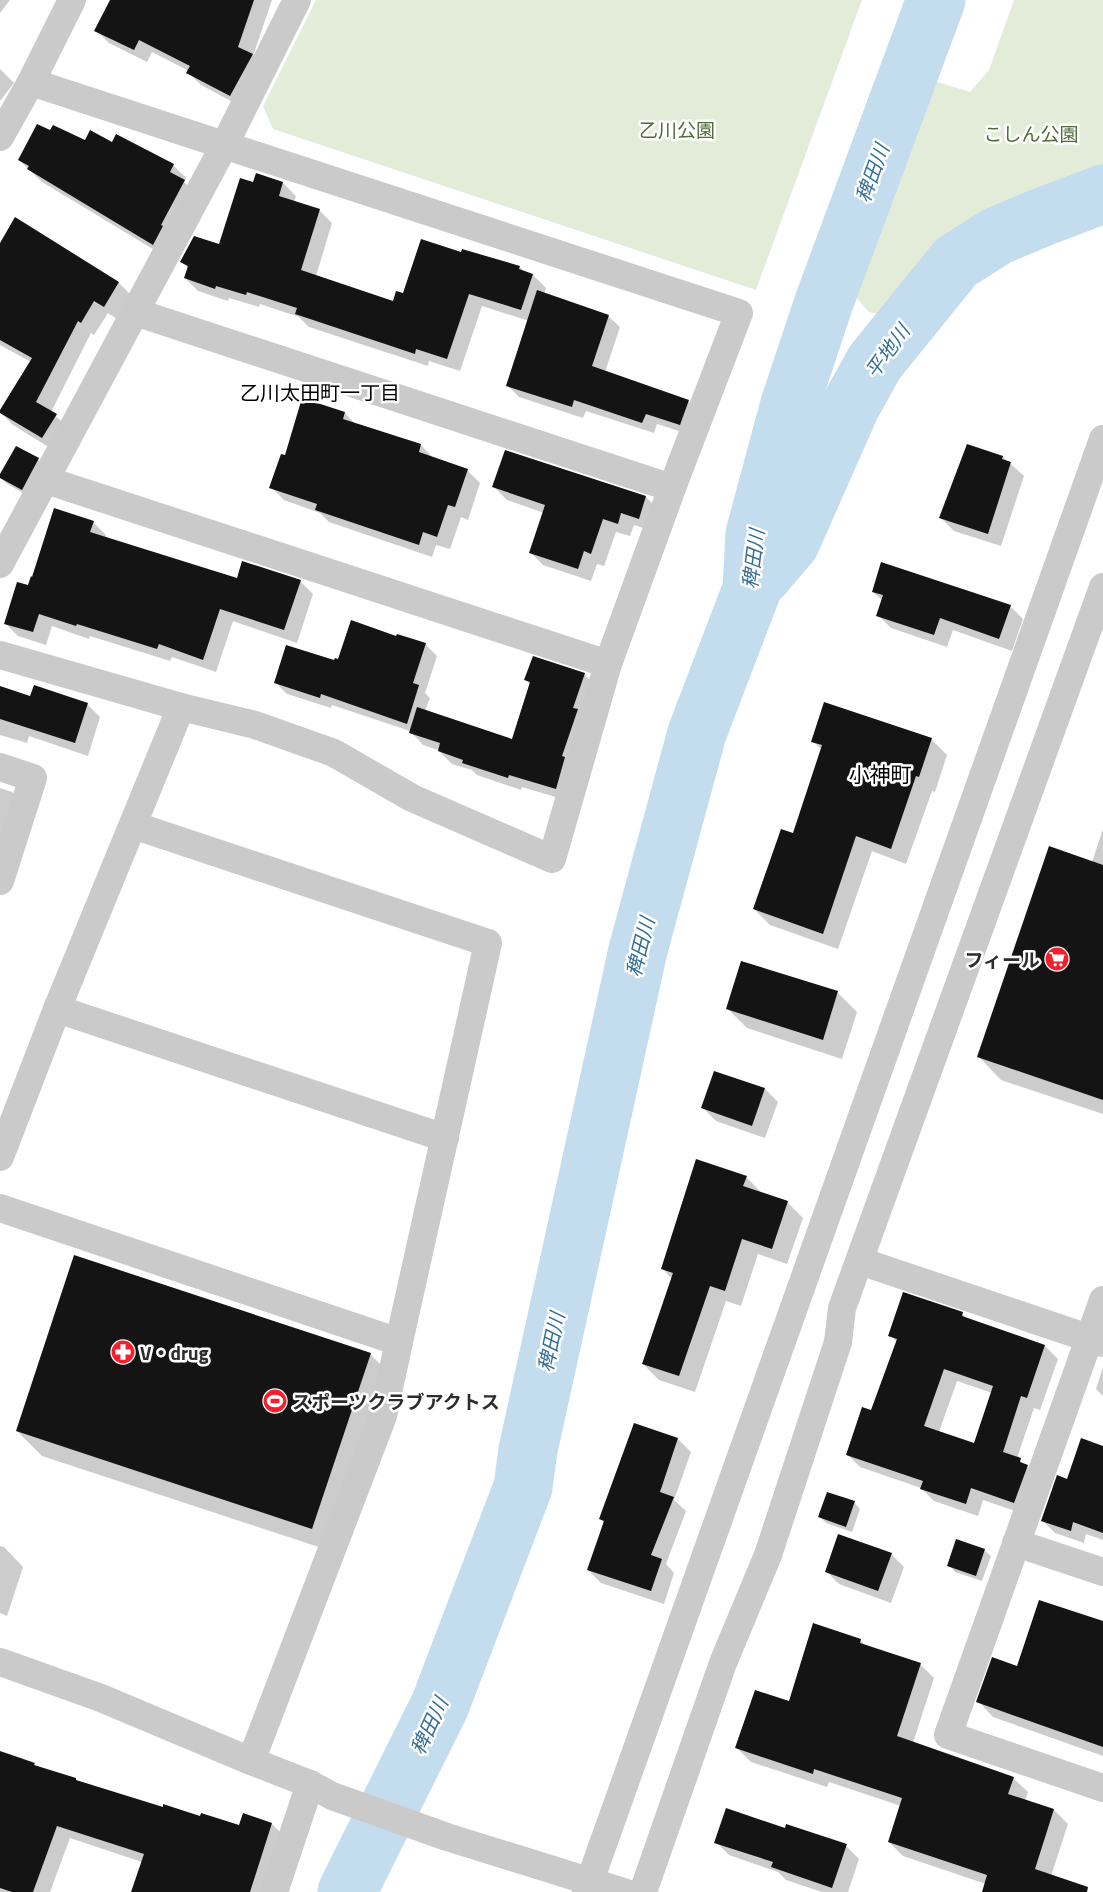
<svg xmlns="http://www.w3.org/2000/svg" width="1103" height="1892" viewBox="0 0 1103 1892" font-family="'Titillium Web','Noto Sans JP',sans-serif">
	<style>
		.green { fill: #e3ecd9 }
		.shadow { fill: #0003; fill-rule: evenodd }
		.lines { fill: none; stroke-linecap: round; stroke-linejoin: round }
		.river { stroke: #c3ddee; stroke-width: 59 }
		.building { fill: #141414; fill-rule: evenodd }
		.minor { stroke: #cacaca; stroke-width: 28 }
		.labels { text-anchor: middle; dominant-baseline: central; stroke-width: 5; stroke-linejoin: round; paint-order: stroke }
		.park-label { font-size: 19px; fill: #4f6c37; stroke: #fff }
		.poi-label { font-size: 19px; font-weight: bold; fill: #2d2d2d; stroke: #fff; text-anchor: start }
		.water-label { font-size: 20px; font-style: italic; fill: #356f95; stroke: #fff }
		.neighbourhood-label { font-size: 20px; fill: #000; stroke: #fff }
		.quarter-label { font-size: 21px; fill: #000; stroke: #fff }
	</style>
	<rect width="100%" height="100%" fill="#fff"/>
	<!-- green -->
	<g class="green">
		<path d="M316,0H862L756,290L273,129L263,106Z"/>
		<path d="M1014,0H1103V186L1049,204L946,254L891,317L869,312L850,291L928,79L970,92L989,70Z"/>
	</g>
	<!-- shadow -->
	<g class="shadow">
		<path d="M0,0H10L0,13Z"/>
		<path d="M111,0H272L253,56L265,68L244,108L201,85L188,72L189,71L152,52L147,62L109,43L96,30Z"/>
		<path d="M0,69L14,83L0,101Z"/>
		<path d="M50,132L173,165L186,178L184,182L197,194L166,257L42,182L19,160Z"/>
		<path d="M257,175L283,183L296,196L294,202L319,210L332,223L316,276L394,302L462,254L520,267L525,273L533,275L546,288L544,294L608,316L620,327L605,372L688,401L700,412L691,435L657,424L654,433L586,411L583,418L519,397L508,386L529,321L482,306L460,371L429,361L428,366L309,327L299,317L260,304L259,307L229,298L228,301L198,291L185,278L188,268L181,261L219,245L254,184Z"/>
		<path d="M15,218L119,283L132,296L117,319L108,313L94,335L91,333L51,412L69,428L55,451L13,425L0,412L31,362L0,345V246Z"/>
		<path d="M345,413L356,425L421,445L433,458L467,470L480,483L468,520L461,517L450,549L436,545L432,557L329,522L320,513L284,500L271,487L285,456Z"/>
		<path d="M506,451L646,497L659,510L652,531L634,525L630,536L616,532L604,566L597,564L591,581L543,565L530,552L544,513L507,500L494,487Z"/>
		<path d="M1003,457L1024,476L1001,546L954,531L941,518Z"/>
		<path d="M38,459L44,465L28,496L6,483L0,477Z"/>
		<path d="M93,522L106,535L105,538L237,580L300,581L313,594L297,643L233,621L216,672L172,657L170,661L90,636L89,639L52,626L46,645L18,636L5,623L29,587Z"/>
		<path d="M873,592L1010,606L1023,619L1012,651L953,630L947,647L891,628L878,615L883,601Z"/>
		<path d="M397,637L425,644L437,656L425,693L430,698L425,711L512,740L530,685L526,680L584,674L597,687L569,801L522,787L521,790L477,775L472,770L452,764L438,750L423,745L410,731L332,705L331,708L287,694L275,682L334,662Z"/>
		<path d="M0,687L31,697L87,704L100,717L88,756L29,736L27,743L0,735Z"/>
		<path d="M931,739L947,755L935,792L932,791L906,864L872,851L838,949L770,925L754,909L793,834L822,750L813,741Z"/>
		<path d="M0,788L12,792L25,805L0,883Z"/>
		<path d="M1103,829V1114L1001,1080L979,1057L1092,862Z"/>
		<path d="M742,962L838,993L857,1012L842,1059L747,1028L727,1008Z"/>
		<path d="M715,1072L765,1089L778,1102L765,1138L716,1121L703,1108Z"/>
		<path d="M746,1177L762,1193L787,1202L803,1218L787,1264L758,1254L741,1306L726,1301L695,1392L659,1380L643,1364L672,1279L663,1269Z"/>
		<path d="M962,1314L968,1319L1045,1346L1058,1359L1040,1410L1034,1408L1017,1458L1040,1479L1027,1515L983,1500L978,1516L934,1501L921,1488L860,1467L847,1454L872,1412L897,1342L890,1335ZM957,1381L992,1393L975,1444L939,1432Z"/>
		<path d="M370,1354L395,1379L337,1553L42,1456L17,1431Z"/>
		<path d="M1103,1367V1396L1096,1389Z"/>
		<path d="M635,1424L678,1439L691,1452L674,1500L686,1511L666,1564L674,1573L664,1604L601,1583L588,1570L604,1523L600,1518Z"/>
		<path d="M1103,1447V1540L1086,1534L1084,1543L1055,1533L1042,1520L1068,1480Z"/>
		<path d="M854,1502L860,1509L852,1532L826,1523L819,1516Z"/>
		<path d="M0,1546L4,1547L23,1567L7,1616L0,1613Z"/>
		<path d="M984,1550L991,1556L982,1581L955,1572L949,1565Z"/>
		<path d="M891,1554L904,1567L891,1603L839,1584L826,1571Z"/>
		<path d="M1103,1623V1756L993,1717L978,1701Z"/>
		<path d="M860,1640L866,1646L920,1664L934,1678L913,1743L1013,1778L1028,1792L1025,1801L1054,1810L1068,1824L1051,1876L1078,1892H989L986,1884L903,1856L889,1842L901,1806L829,1782L827,1787L751,1762L737,1748Z"/>
		<path d="M0,1752L34,1764L37,1768L76,1780L78,1782L163,1808L240,1826L244,1815L272,1824L285,1837L265,1892H132L142,1862L70,1838L50,1892H0Z"/>
		<path d="M785,1830L846,1846L859,1859L848,1892H822L786,1880L778,1872L729,1855L716,1842Z"/>
	</g>
	<g class="lines">
		<!-- river -->
		<g class="river">
			<path d="M762,576L790,543L851,405L875,362L956,262L997,236L1040,218L1103,194"/>
			<path d="M347,1892L440,1705L523,1487L528,1450L638,950L697,733L752,589L755,534L790,404L824,302L936,0"/>
		</g>
	</g>
	<!-- building -->
	<g class="building">
		<path d="M110,0H254L238,47L253,54L230,96L186,73L190,66L139,40L134,50L94,31Z"/>
		<path d="M37,124L50,130L53,125L85,140L90,130L112,142L116,134L174,164L170,172L185,180L161,225L163,226L153,245L27,169L29,166L18,160Z"/>
		<path d="M256,173L283,182L279,196L320,209L301,270L393,301L396,291L403,293L421,239L461,252L462,249L520,266L519,269L533,274L521,310L469,294L447,359L416,349L415,354L295,314L297,308L247,292L246,295L216,286L215,289L184,278L188,266L180,262L194,236L219,244L240,178L253,182Z"/>
		<path d="M15,217L119,282L104,307L94,301L81,323L78,321L36,402L57,414L42,438L0,413V410L32,358L0,340V243Z"/>
		<path d="M537,290L609,315L592,366L689,400L680,425L646,414L642,423L574,400L572,407L506,386Z"/>
		<path d="M302,398L345,412L343,419L421,444L419,452L468,469L455,507L448,505L437,537L423,532L419,545L315,510L317,504L269,488L281,454L285,455Z"/>
		<path d="M967,444L1003,456L1002,459L1011,462L988,534L939,518Z"/>
		<path d="M16,446L39,458L22,490L0,478V474Z"/>
		<path d="M505,450L646,496L639,519L621,513L618,524L603,519L591,554L584,551L578,569L529,553L545,505L492,487Z"/>
		<path d="M54,508L94,521L90,532L237,578L242,561L301,580L284,630L220,609L203,660L159,644L157,649L77,624L76,626L39,614L33,632L4,624L17,582L28,585L31,576L32,577Z"/>
		<path d="M881,562L1011,605L999,639L940,618L934,635L876,616L883,595L872,592Z"/>
		<path d="M351,620L396,636L397,634L426,643L413,683L419,685L407,724L321,694L320,698L274,683L286,645L334,660L335,658L338,659Z"/>
		<path d="M533,656L585,673L573,708L578,709L562,756L565,757L556,789L509,775L508,778L462,763L463,760L438,751L440,743L409,733L417,707L512,739L530,682L524,680Z"/>
		<path d="M34,685L88,703L75,743L0,719V686L30,696Z"/>
		<path d="M824,702L932,738L919,777L916,776L891,849L856,836L823,934L753,909L781,829L793,833L822,745L811,742Z"/>
		<path d="M1049,846L1103,865V1100L977,1057Z"/>
		<path d="M741,961L838,991L823,1040L726,1009Z"/>
		<path d="M714,1071L765,1088L752,1126L701,1108Z"/>
		<path d="M696,1159L747,1176L743,1186L788,1201L772,1249L742,1239L725,1291L710,1286L679,1376L642,1364L673,1273L661,1269Z"/>
		<path d="M74,1255L371,1353L312,1529L16,1431Z"/>
		<path d="M903,1292L963,1312L962,1316L1045,1345L1027,1398L1021,1396L1003,1452L1021,1458L1020,1462L1028,1465L1014,1503L971,1488L966,1504L920,1489L923,1481L846,1455L862,1407L871,1410L897,1339L888,1336ZM944,1369L993,1386L974,1443L924,1426Z"/>
		<path d="M634,1423L678,1438L660,1492L674,1497L651,1555L662,1559L651,1591L587,1570L604,1521L599,1519Z"/>
		<path d="M1081,1438L1103,1446V1533L1073,1522L1071,1531L1041,1521L1057,1475L1067,1479Z"/>
		<path d="M827,1492L855,1501L846,1527L818,1517Z"/>
		<path d="M838,1534L892,1553L878,1591L825,1572Z"/>
		<path d="M956,1539L985,1549L976,1576L947,1566Z"/>
		<path d="M1039,1600L1103,1621V1747L976,1702L992,1657L1017,1666Z"/>
		<path d="M813,1623L861,1639L860,1643L921,1663L897,1736L1014,1777L1008,1794L1054,1809L1035,1869L1088,1887L1087,1892H982L987,1875L888,1842L902,1798L814,1769L813,1774L735,1748L755,1690L789,1701Z"/>
		<path d="M0,1751L35,1763L34,1765L76,1778V1780L163,1807V1804L200,1816L201,1813L239,1825L243,1813L272,1823L250,1892H131L144,1854L57,1826L33,1892H12L0,1888Z"/>
		<path d="M726,1808L785,1828L786,1824L847,1844L832,1888L771,1867L773,1862L714,1843Z"/>
	</g>
	<g class="lines">
		<!-- minor -->
		<g class="minor">
			<path d="M0,137L31,82L72,0"/>
			<path d="M135,312L672,488"/>
			<path d="M46,480L608,664"/>
			<path d="M0,564L225,144L297,0"/>
			<path d="M0,655L181,707L255,725L334,753L412,798L552,859L608,664L672,488L739,313L31,82"/>
			<path d="M0,767L33,778L0,881"/>
			<path d="M133,825L488,943L399,1342"/>
			<path d="M57,1009L445,1138"/>
			<path d="M0,1157L57,1009L181,707"/>
			<path d="M0,1208L399,1342L383,1416L251,1761"/>
			<path d="M860,1261L1103,1343"/>
			<path d="M1103,1300L948,1735L1103,1788"/>
			<path d="M1016,1543L1103,1572"/>
			<path d="M0,1662L101,1698L251,1761L310,1784L332,1796L447,1837L624,1892"/>
			<path d="M274,1892L310,1784"/>
			<path d="M586,1892L1103,439"/>
			<path d="M643,1892L723,1663L768,1555L838,1342L842,1308L1103,587"/>
		</g>
	</g>
	<!-- icons -->
	<defs>
		<symbol id="supermarket-disc" viewBox="-11 -11 22 22"><circle r="9.5" fill="#f41f2d" stroke="#fff"/><path d="M-6-5.5h2.5l.6 2H6L4.5 2H-2.5L-4.4-4H-6ZM-1.5 3.2a1.3 1.3 0 1 0 .1 0ZM3 3.2a1.3 1.3 0 1 0 .1 0Z" fill="#fff"/></symbol>
		<symbol id="pharmacy-disc" viewBox="-11 -11 22 22"><circle r="9.5" fill="#f41f2d" stroke="#fff"/><path d="M-2-6h4v4h4v4h-4v4h-4v-4h-4v-4h4Z" fill="#fff"/></symbol>
		<symbol id="stadium-disc" viewBox="-11 -11 22 22"><circle r="9.5" fill="#f41f2d" stroke="#fff"/><path d="M0-5a6.5 5 0 1 0 0 10a6.5 5 0 1 0 0-10ZM-3.5-1.8h7v3.6h-7Z" fill="#fff"/></symbol>
	</defs>
	<g fill-rule="evenodd">
		<use href="#supermarket-disc" x="1043" y="945" width="28" height="28"/>
		<use href="#pharmacy-disc" x="109" y="1338" width="28" height="28"/>
		<use href="#stadium-disc" x="261" y="1387" width="28" height="28"/>
	</g>
	<g class="labels">
		<!-- park labels -->
		<g class="park-label">
			<text x="677" y="129">乙川公園</text>
			<text x="1031" y="133">こしん公園</text>
		</g>
		<!-- poi labels -->
		<g class="poi-label">
			<text x="1040" y="959" text-anchor="end">フィール</text>
			<text x="140" y="1352">V・drug</text>
			<text x="292" y="1401">スポーツクラブアクトス</text>
		</g>
		<!-- water labels -->
		<g class="water-label">
			<text transform="translate(872 173) rotate(-70)">稗田川</text>
			<text transform="translate(887 351) rotate(-54)">平地川</text>
			<text transform="translate(753 559) rotate(-83)">稗田川</text>
			<text transform="translate(640 947) rotate(-76)">稗田川</text>
			<text transform="translate(551 1342) rotate(-78)">稗田川</text>
			<text transform="translate(429 1726) rotate(-65)">稗田川</text>
		</g>
		<!-- neighbourhood labels -->
		<g class="neighbourhood-label">
			<text x="320" y="392">乙川太田町一丁目</text>
		</g>
		<!-- quarter labels -->
		<g class="quarter-label">
			<text x="880" y="774">小神町</text>
		</g>
	</g>
</svg>
